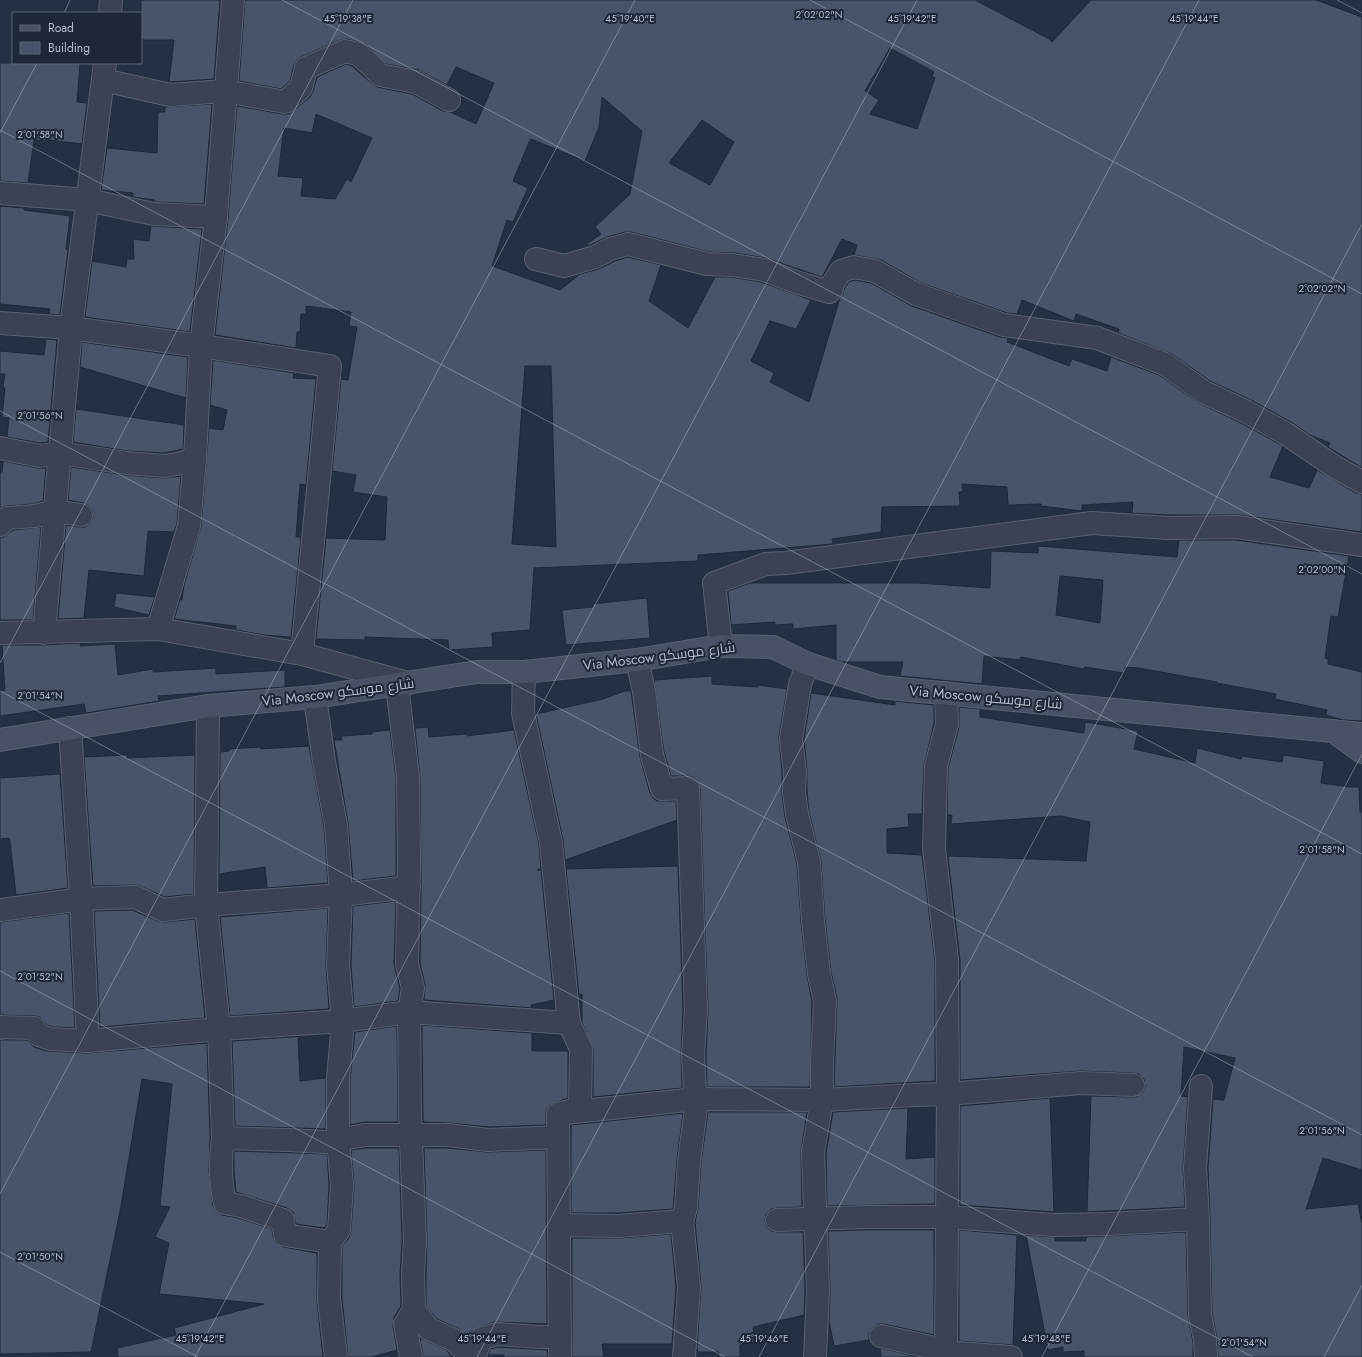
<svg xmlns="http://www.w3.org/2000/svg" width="1362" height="1357" viewBox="0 0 1362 1357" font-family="Jost,Cairo,sans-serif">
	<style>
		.building { fill: #49546a; stroke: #20293a; fill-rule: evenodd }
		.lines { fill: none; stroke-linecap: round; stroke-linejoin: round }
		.street-casing { stroke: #586070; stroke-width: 24 }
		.secondary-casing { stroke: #586070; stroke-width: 24 }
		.street { stroke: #3a4253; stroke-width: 22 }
		.secondary { stroke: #485166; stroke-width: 22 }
		.ticks { fill: none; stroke: #b7becd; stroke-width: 1; stroke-opacity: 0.45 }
		.labels { text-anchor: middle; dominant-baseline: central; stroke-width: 4; stroke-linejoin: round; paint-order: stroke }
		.street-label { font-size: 14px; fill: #b7becd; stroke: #1e2738 }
		.ticks-label { font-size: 10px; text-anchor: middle; fill: #b7becd; stroke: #1e2738; stroke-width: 4; stroke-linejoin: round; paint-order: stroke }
	</style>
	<rect width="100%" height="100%" fill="#253044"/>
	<!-- building -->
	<g class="building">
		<path d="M141,0H220L214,79L169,82L174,40H141Z"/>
		<path d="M245,0H975L1049,39L1052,42L1091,0H1316L1362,17V468L1328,447L1330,443L1310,435L1291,422L1251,400L1210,381L1172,354L1118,333L1119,329L1076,314L1074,321L1022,300L1017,314L1007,313L921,283L881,260L854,255L857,245L842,239L822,277L766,258L734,253L709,252L631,232H625L607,237L588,246L587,244L601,234L595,227L630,194L642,131L602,97L599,127L585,161L531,139L529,142L513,181L528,188L513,222L507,220L492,266L560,290L580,274L599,269L615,261L628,257L661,265L649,301L688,328L715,277H731L761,282L811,300L796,329L770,321L751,361L774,373L770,382L809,402L840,298L843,294L844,289L849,282L855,280L871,283L912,306L1000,337L1008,338L1007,342L1069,366L1072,359L1107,371L1111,357L1159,375L1199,403L1239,422L1283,446L1270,477L1309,488L1317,470L1356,493L1362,494V530L1361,532L1239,515H1169L1132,513L1133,502L1082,505V511L1041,506V504L1008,505L1007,487L962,484L963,492H959L960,506L882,507L881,532L832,539L833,544L698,555V561L534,568L530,630L492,633L493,647L449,650L448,640L365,637V640L316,639L326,538L385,540L387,497L353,492L356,475L332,471L341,379L348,380L357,327L349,326L351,312L306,306V314H301L300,332H297L296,348L215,335L228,218L237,106L283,114H289L310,97L313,91L317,77L346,64L352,66L371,83L377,87L412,94L443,111L450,112L476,124L494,83L456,67L447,85L419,70L386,64L366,44L347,39L340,40L301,57L297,60L294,65L290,81L281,89L239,81ZM890,48L934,72L932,76L935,78L917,129L870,114L879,100L865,91ZM316,114L372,138L351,182L347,179L335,199L301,196L303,178L278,176L284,128L312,133ZM702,120L734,142L710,185L669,163ZM525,366H551L556,547L512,544Z"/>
		<path d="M0,63H80L77,102L87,103L82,144L49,140V141L34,140L28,183L0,181Z"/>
		<path d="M212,104L204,204L156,202L154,201V200L133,197V193L101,190L107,148L157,153L158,112H165V107Z"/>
		<path d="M0,206L24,208V210L70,216L66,249L68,250L60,315L49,314L50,309L0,304Z"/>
		<path d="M151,226L202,229L190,332L85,317L92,261L126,267L127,259H134L133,239L149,241Z"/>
		<path d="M46,339L57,340L48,442L40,443L7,437L9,418L2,417L5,388H3L5,374H0V351L44,355Z"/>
		<path d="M82,342L188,357L186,398L80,367Z"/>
		<path d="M213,360L294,373L293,378L316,379L306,485L300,484L296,537H301L291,637L264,635L236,630V626L174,619L180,600H182L184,585L201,527L209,428L223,430L227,410L210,405Z"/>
		<path d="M76,409L184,425L183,449L164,453L127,451L73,442Z"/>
		<path d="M3,461L38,468H46L43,501L33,504L6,506L0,508V472H2Z"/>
		<path d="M71,467L125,475L164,478L181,476L177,524L174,532L148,531L144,576L89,570L84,618L58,619L66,525L79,527H85L90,523L93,517L92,510L88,505L83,503L68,500Z"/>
		<path d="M41,527L33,620H1L0,619V537H4L13,530Z"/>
		<path d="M1179,540H1236L1349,556L1338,617L1331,616L1325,658L1328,659V664L1362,672V721L1343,720L1326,715L1327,710L1275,699L1276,694L1217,683V682L1138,668L1125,667L1124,673L1085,667L1084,669L1021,657L1020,660L984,656L982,684L900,676L903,662H841L836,660V625L793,629V624L775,625V622L731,625L728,591L750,583H918L990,588L991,551L1038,553V546L1177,557ZM1060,576L1103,580L1100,623L1056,615Z"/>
		<path d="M116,593L155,597L149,615L114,607Z"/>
		<path d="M647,598L650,638L566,645L562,610L593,607V604Z"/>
		<path d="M81,643L80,646L115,644L118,675L153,669V672L216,668V674L285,670V687L158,696L159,701L86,713L84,704L0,716V691L5,690L2,645H43Z"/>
		<path d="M712,676V684L758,687V685L787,689L779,737L782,772V794L785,817L797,864L801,922L807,975L812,1002L810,1087H707L706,1055L708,1010L700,788L698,781L693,777L688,776H671L664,752L654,680Z"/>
		<path d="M625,691H631L640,757L650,793L653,798L657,801H676L677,820L565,860L563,840L536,714L603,699Z"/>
		<path d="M811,693L895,705V701L934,705V723L924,766L922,814H908L909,827L887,829V853L922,855L935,961V1081L834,1087L837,998L831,972L825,920L821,861L809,812L807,791V771L804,739Z"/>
		<path d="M959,707L980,709V717L1084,733L1085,722L1138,731L1134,749L1195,763L1197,748L1241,759L1242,756L1282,762L1283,755L1324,761L1321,783L1349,787H1359L1360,812H1362V1170L1323,1158L1306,1209L1358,1204L1362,1224V1357H1218L1217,1338L1212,1314L1210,1219L1208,1168L1213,1099L1224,1100L1235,1058L1184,1047L1181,1096L1188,1097L1183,1167L1185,1207L1087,1212L1091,1096L1133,1097L1138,1096L1143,1092L1145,1086L1144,1079L1139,1074L1133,1073L1080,1071L960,1080V960L948,857H949V856L1086,861L1090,822L1061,816L951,824L952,815H947L948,768L959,727Z"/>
		<path d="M428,727L429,737L467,734V736L514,730L539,845L541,869L537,870H541L554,1000L531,1005L532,1008L424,1000L425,985L420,963L421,886L420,777L415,728Z"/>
		<path d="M390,730L396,778V876L353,881L348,823L334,740H342L341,736L372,734V732Z"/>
		<path d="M309,746L324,827L328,883L267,888L265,867L219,874L220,752L229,751V749L261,747V749Z"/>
		<path d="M127,755V758L195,755L194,894L165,897L140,886L135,885L93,886L84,757Z"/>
		<path d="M60,774L68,888L16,895L10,841L9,838L0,839V778Z"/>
		<path d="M678,866L683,1010L681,1054L682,1088L593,1097V1049L582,1022V994L579,995L566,869Z"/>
		<path d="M396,901L394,964L400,989L398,1001L354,1007L351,965L353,906Z"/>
		<path d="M328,908L326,965L329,1009L230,1016L220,917Z"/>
		<path d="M132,910L158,921L164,922L195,919L205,1018L100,1027L94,911Z"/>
		<path d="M69,913L75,1028L53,1027L47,1025L40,1017L35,1016L0,1015V922Z"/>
		<path d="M422,1025L532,1033V1051H568V1098L550,1105L547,1109L546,1114V1125L489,1127L449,1123L423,1122Z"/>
		<path d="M397,1026L398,1122H365L350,1125V1080L355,1032Z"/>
		<path d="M306,1036L307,1037L298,1038L300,1081L326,1078V1129L235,1126L232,1041Z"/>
		<path d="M0,1040H27L34,1047L46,1051L87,1053L207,1043L210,1137L209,1171L213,1206L217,1212L222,1215L238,1218L272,1229L273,1237L276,1243L283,1247L317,1253V1300L323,1357H118L117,1348L176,1335L174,1328L264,1304L159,1294L169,1243L155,1237L170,1207L160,1206L172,1084L142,1079L121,1206L91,1352L0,1354Z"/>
		<path d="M1050,1098L1054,1212L960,1205V1106Z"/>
		<path d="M908,1108L906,1159L935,1157V1204L827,1206L826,1153L833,1112Z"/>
		<path d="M708,1112H807L801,1152L802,1207L777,1208L771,1209L766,1214L765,1220L767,1227L771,1231L777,1232H803L805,1290L804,1315L753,1327L754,1342L740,1345V1357H719V1352H698L697,1348L701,1286L695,1222L698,1209L701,1163Z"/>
		<path d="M683,1113L677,1160L673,1209L618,1213H571V1125Z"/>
		<path d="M366,1148H399L402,1241L400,1274L401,1306L394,1317L393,1326L397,1350L372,1357H348L342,1298V1246L349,1238L351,1231L354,1186L351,1150Z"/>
		<path d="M424,1148H447L488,1152L546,1150L547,1324L494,1322L473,1330L468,1337L459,1329L437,1319L426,1306V1274L427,1240Z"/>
		<path d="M234,1151L327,1154L329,1185L327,1225L324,1228L296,1224L293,1212L287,1208L236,1192L234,1171Z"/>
		<path d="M866,1230H934V1335L884,1324H878L872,1328L869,1334V1340L834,1346L829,1321L830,1290L828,1231Z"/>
		<path d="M959,1230L1017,1235L1013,1345L959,1341Z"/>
		<path d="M1186,1232L1188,1315L1193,1342V1357H1084V1351L1063,1352V1347L1048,1350L1026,1235L1055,1237V1241H1086V1237Z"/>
		<path d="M671,1234L676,1287L672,1344H602L604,1357H572V1238H619Z"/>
		<path d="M420,1338L447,1350L451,1357H423Z"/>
		<path d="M498,1347L547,1350L548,1357H504V1355H488L490,1349Z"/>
		<path d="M880,1348L918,1357H881Z"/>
	</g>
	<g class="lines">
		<defs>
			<g id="street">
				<path d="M110,13L111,0"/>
				<path d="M103,80L170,95L225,91L285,102L301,88L306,68L345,51L358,54L371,65L380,75L416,82L449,100"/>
				<path d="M0,193L87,200L154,214L216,217"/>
				<path d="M536,259L564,266L595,257L610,249L628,244L707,264L732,265L764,270L799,283L829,292L832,289V285L841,271L854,267L875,271L916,294L1004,325L1097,338L1165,364L1204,392L1245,411L1285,433L1335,467L1362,482"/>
				<path d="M0,323L71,328L201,346L330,366L302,654"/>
				<path d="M0,448L40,456L60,453L126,463L165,466L182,463L195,458"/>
				<path d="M0,525L7,518L35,516L55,511L81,515"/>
				<path d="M158,629L189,526L195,458L201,346L216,217L233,0"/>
				<path d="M0,633L158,629L302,654L408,683"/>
				<path d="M44,633L71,328L105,63"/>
				<path d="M721,646L714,583L766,564L786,563L1092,523L1169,528L1237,527L1362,545"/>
				<path d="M637,660L644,691L652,755L662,789L688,788L696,1010L693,1055L696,1108L689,1162L686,1208L682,1221L689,1287L684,1357"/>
				<path d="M808,664L800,684L791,739L795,772L794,792L797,814L809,862L813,921L819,974L825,1001L822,1062V1100L813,1152L818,1290L815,1357"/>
				<path d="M524,672L523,713L551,843L569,1023L581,1049L580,1108L558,1114L560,1357"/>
				<path d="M397,685L408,777L409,862L407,964L413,988L409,1012L410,1116L415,1241L413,1274L414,1310L429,1329L454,1340L471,1357"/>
				<path d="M946,693L947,724L936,766L934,849L947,960L948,1094L946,1350"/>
				<path d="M315,697L324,762L336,825L341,895L338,965L343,1021L338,1079V1140L342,1185L339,1230L330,1242L329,1299L336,1357"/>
				<path d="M208,706L206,905L219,1029L223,1138C220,1160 220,1182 225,1203L241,1206L283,1220L285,1235L330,1242"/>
				<path d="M70,728L81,899L88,1041"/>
				<path d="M0,910L81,899L135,897L163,910L206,905L341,895L409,887"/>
				<path d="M0,1028L1,1027L34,1028L39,1035L50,1039L88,1041L219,1029L343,1021L409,1012L569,1023"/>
				<path d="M1201,1086L1195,1168L1198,1219L1200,1315L1205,1340L1206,1357"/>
				<path d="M565,1113L696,1099L822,1100L915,1095L948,1094L1081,1083L1133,1085"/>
				<path d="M223,1138L287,1140L326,1142L365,1135H448L488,1140L558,1137"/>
				<path d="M777,1220L866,1217H947L1054,1225L1108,1224L1198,1219"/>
				<path d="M559,1225L618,1226L682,1221"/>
				<path d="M881,1336L957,1353L1011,1357"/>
				<path d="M411,1357L405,1324L414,1310"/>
				<path d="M474,1357L481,1339L497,1334L539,1337H560"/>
			</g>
			<g id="secondary">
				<path d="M1333,731L1362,752"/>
				<path d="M0,740L208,706L315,697L477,672H524L637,660L721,646L773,647L808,664L880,687L1362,734"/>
			</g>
		</defs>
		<!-- street casing -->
		<use href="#street" class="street-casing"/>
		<!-- secondary casing -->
		<use href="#secondary" class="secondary-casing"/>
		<!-- street -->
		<use href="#street" class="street"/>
		<!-- secondary -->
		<use href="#secondary" class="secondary"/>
	</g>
	<!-- ticks -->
	<path class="ticks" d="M282,0L1362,574M810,0L1362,294M1337,0L1362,13M64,13L70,0M0,130L1362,854M0,133L37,63M0,411L1362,1135M0,663L353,0M0,691L1253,1357M0,971L725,1357M0,1194L635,0M0,1252L198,1357M195,1357L917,0M477,1357L1199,0M759,1357L1362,224M1042,1357L1362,754M1324,1357L1362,1285"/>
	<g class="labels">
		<!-- street labels -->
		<g class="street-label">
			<text transform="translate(659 656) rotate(-7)">Via Moscow شارع موسكو</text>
			<text transform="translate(338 692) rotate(-7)">Via Moscow شارع موسكو</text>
			<text transform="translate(986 697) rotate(5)">Via Moscow شارع موسكو</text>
		</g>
	</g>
	<g class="ticks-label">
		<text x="819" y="18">2°02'02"N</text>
		<text x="348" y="22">45°19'38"E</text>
		<text x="630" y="22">45°19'40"E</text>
		<text x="912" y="22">45°19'42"E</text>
		<text x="1194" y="22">45°19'44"E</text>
		<text x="40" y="138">2°01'58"N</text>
		<text x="1322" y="292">2°02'02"N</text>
		<text x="40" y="419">2°01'56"N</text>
		<text x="1322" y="573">2°02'00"N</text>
		<text x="40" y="699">2°01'54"N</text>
		<text x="1322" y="853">2°01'58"N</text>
		<text x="40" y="980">2°01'52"N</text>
		<text x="1322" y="1134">2°01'56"N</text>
		<text x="40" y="1260">2°01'50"N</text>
		<text x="200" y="1342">45°19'42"E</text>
		<text x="482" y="1342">45°19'44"E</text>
		<text x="764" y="1342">45°19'46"E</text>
		<text x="1046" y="1342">45°19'48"E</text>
		<text x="1244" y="1346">2°01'54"N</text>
	</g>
	<!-- legend -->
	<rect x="12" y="12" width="130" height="52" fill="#1e2738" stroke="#5b6374"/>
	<rect x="20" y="25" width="20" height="6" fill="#485166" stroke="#5b6374"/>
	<text x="48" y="32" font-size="12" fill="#b7becd">Road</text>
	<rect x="20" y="42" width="20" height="12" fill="#49546a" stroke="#5b6374"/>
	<text x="48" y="52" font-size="12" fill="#b7becd">Building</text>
</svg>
